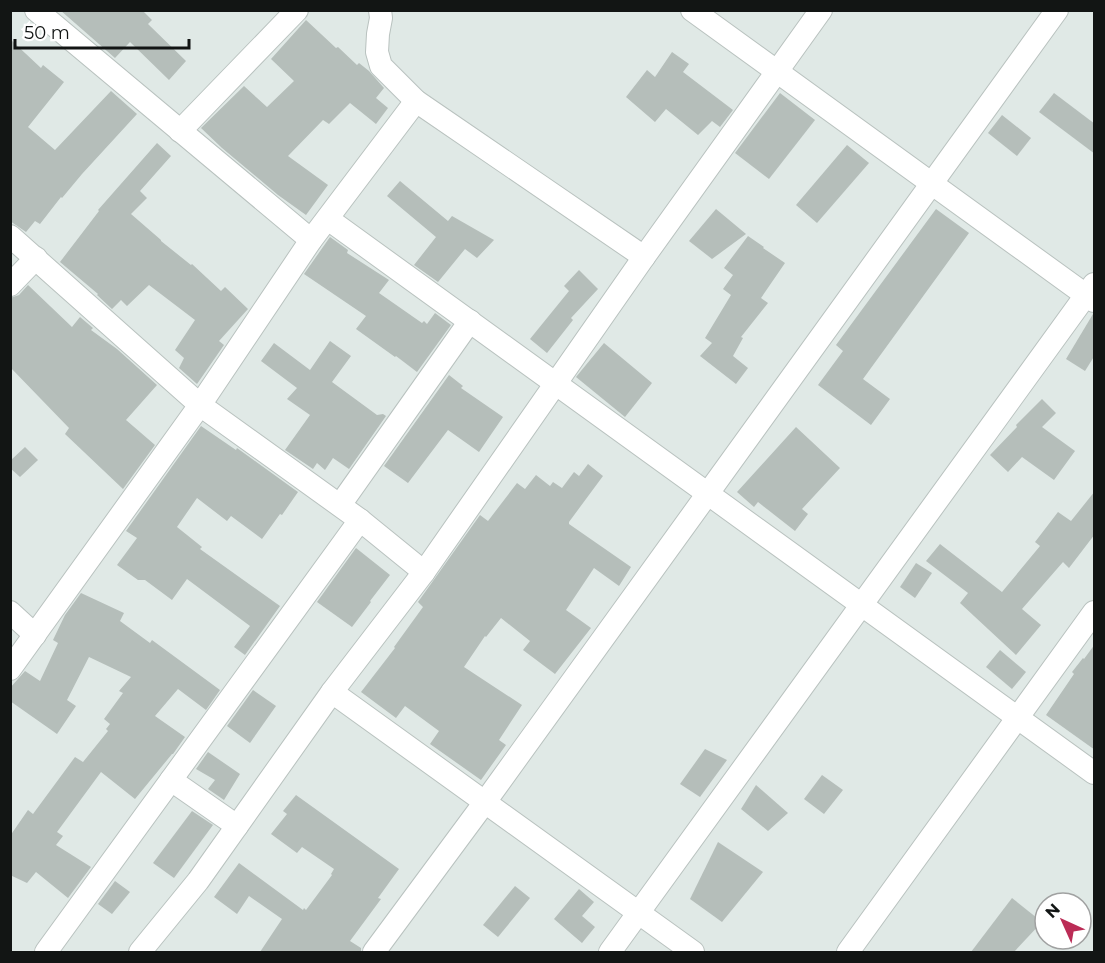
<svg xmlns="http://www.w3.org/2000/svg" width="1105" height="963" viewBox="0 0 1105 963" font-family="Montserrat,sans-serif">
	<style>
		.building { fill: #b5beba }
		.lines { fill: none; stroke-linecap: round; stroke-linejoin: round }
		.street-casing { stroke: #b9c2bf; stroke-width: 24 }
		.street { stroke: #fff; stroke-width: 22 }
	</style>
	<rect width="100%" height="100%" fill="#e0e9e6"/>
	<!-- building -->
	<g class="building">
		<path d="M60,10H142L152,20L148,24L186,61L169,80L130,42L115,58Z"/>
		<path d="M306,20L336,48L338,47L357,65L359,63L369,71L384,88L376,98L388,108L376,124L350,103L329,124L323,120L288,156L328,185L306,215L278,195L222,148L201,128L244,86L267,107L294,81L271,59Z"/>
		<path d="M10,39L41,68L43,65L64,82L28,127L55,150L111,91L137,114L82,174L62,198L61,197L40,224L35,221L26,232L10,221Z"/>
		<path d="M672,52L689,64L683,72L733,110L720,127L712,121L698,135L666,109L655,122L626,97L647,70L655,77Z"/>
		<path d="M780,93L815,120L769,179L735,153Z"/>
		<path d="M1054,93L1095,124V154L1039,112Z"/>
		<path d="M1002,115L1031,138L1017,156L988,133Z"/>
		<path d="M157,143L171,156L140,191L147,198L131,214L161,240V241L191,265L192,264L221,291L225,287L248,309L219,341L224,345L197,384L179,368L184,358L175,350L195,320L149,285L127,306L121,300L112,309L97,295L98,294L60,262L99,211L98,210Z"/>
		<path d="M847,145L869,163L817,223L796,205Z"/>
		<path d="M400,181L448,221L452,216L494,240L477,258L465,249L438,282L414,265L436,237L387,196Z"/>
		<path d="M716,209L746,234L712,259L689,241Z"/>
		<path d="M936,209L969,233L863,379L890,399L871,425L818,385L843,351L836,345Z"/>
		<path d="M748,236L764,247L763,248L785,263L761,298L768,303L741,337L743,338L733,356L748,368L736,384L700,356L712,343L705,338L731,295L723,289L733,275L724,268Z"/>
		<path d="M330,237L348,250L347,253L389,280L379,293L422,323L424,321L427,324L435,313L451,325L417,372L396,356L395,357L356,329L366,316L304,274Z"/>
		<path d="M579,270L598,289L571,318L573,320L547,353L530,339L569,291L564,286Z"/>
		<path d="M28,285L72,327L80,317L93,328L91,330L117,349L157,385L126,420L155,445L123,489L65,434L69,428L10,367V298L19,295Z"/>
		<path d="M1093,314H1095V355L1085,371L1066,359Z"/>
		<path d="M330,341L351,356L332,382L377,415L383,414L386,416L349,469L333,458L325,470L317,463L313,469L285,450L310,415L287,399L297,388L261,361L274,343L310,370Z"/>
		<path d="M604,343L652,383L625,417L576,377Z"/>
		<path d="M449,375L463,386L461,388L503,417L479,452L448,430L408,483L384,466Z"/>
		<path d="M1042,399L1056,413L1042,427L1075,451L1054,480L1022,457L1008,472L990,455L1017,427L1016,425Z"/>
		<path d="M201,426L236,450L237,448L298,492L282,515L280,514L262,539L231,516L227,521L197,498L177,527L202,547L200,549L280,606L245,655L234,647L250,626L187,579L172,600L145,580H138L117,565L137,538L126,531Z"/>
		<path d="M796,427L840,468L802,509L808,514L795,531L758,502L754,507L737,492Z"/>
		<path d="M25,447L38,460L20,477L10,468V461Z"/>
		<path d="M588,464L603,476L569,522V524L631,567L619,586L594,568L566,610L591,628L555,674L523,650L530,641L501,618L486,637L485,636L464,667L522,705L499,740L506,745L481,780L430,744L439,731L405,706L396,718L361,692L395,648L394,647L423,607L418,602L480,515L488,521L517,483L525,489L536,475L550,486L553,482L562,488L574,472L579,476Z"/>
		<path d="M1095,491V534L1069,568L1063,562L1022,609L1041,625L1016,655L960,603L968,593L926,561L940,544L1002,592L1040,546L1035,542L1058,512L1071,521Z"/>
		<path d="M356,548L390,575L370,601L371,602L352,627L317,602Z"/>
		<path d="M916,563L932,573L915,598L900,587Z"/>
		<path d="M81,593L124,613L120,621L150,643L152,640L220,690L206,710L178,689L155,716L185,737L173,754H172L135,799L101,772L57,832L63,836L56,845L91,867L68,898L36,872L27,883L10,875V836L28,810L33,814L75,757L83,762L108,731L106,729L110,724L104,719L123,693L119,691L131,677L89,657L67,700L76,706L57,734L10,701V688L25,671L40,681L58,643L53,640L65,615Z"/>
		<path d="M1095,644V750L1046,715L1074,674L1072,672L1083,658L1084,659Z"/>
		<path d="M1000,650L1026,672L1012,689L986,667Z"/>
		<path d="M253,690L276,706L250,743L227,726Z"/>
		<path d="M705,749L727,760L700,797L680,784Z"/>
		<path d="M208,752L240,774L224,800L208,789L215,780L196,769Z"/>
		<path d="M822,775L843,790L824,814L804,799Z"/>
		<path d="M756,785L788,813L768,831L741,809Z"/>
		<path d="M296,795L399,869L378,898L381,899L350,941L361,948V952H260L282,919L249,896L237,914L214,897L239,863L303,910L304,908L306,910L332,875L331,874L334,869L302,847L297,853L271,834L287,814L283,811Z"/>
		<path d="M192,811L213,825L174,878L153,863Z"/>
		<path d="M718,842L763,872L722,922L690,899Z"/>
		<path d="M115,881L130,892L112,914L98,904Z"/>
		<path d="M515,886L530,898L498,937L483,925Z"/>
		<path d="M579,889L594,902L582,916L595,927L582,943L554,919Z"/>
		<path d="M1012,898L1042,922L1014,952H971Z"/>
	</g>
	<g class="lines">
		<defs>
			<g id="street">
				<path d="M36,10L311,240"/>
				<path d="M380,10L381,18L378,34L377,52L381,66L416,101L644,257"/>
				<path d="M692,10L1094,301"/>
				<path d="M180,131L297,10"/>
				<path d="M328,219L1094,773"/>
				<path d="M10,236L200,405L360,520L424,572"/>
				<path d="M10,285L36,258"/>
				<path d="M340,505L470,321"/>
				<path d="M10,612L35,635"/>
				<path d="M10,669L200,405L311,240L416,101"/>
				<path d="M332,692L693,952"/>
				<path d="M171,780L237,826"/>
				<path d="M46,952L360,520"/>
				<path d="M140,952L198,881L332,692L424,572L644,257L821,10"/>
				<path d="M374,952L485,802L1057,10"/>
				<path d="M610,952L1094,284"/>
				<path d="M848,952L1094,612"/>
			</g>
		</defs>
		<!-- street casing -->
		<use href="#street" class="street-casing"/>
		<!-- street -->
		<use href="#street" class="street"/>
	</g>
	<!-- border -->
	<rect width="1105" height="963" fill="none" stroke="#121514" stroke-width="24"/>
	<!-- north arrow -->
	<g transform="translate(1063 921) rotate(315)"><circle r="28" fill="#ffffff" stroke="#a0a1a1" stroke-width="1.5"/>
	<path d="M0-4.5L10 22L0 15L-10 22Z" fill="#bb2c56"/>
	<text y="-9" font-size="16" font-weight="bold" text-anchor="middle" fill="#121514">N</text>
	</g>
	<!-- scale -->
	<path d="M15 39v9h174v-9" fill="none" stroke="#121514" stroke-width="3"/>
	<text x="24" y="39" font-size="18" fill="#121514" stroke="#ffffff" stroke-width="4.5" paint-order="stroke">50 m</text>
</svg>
